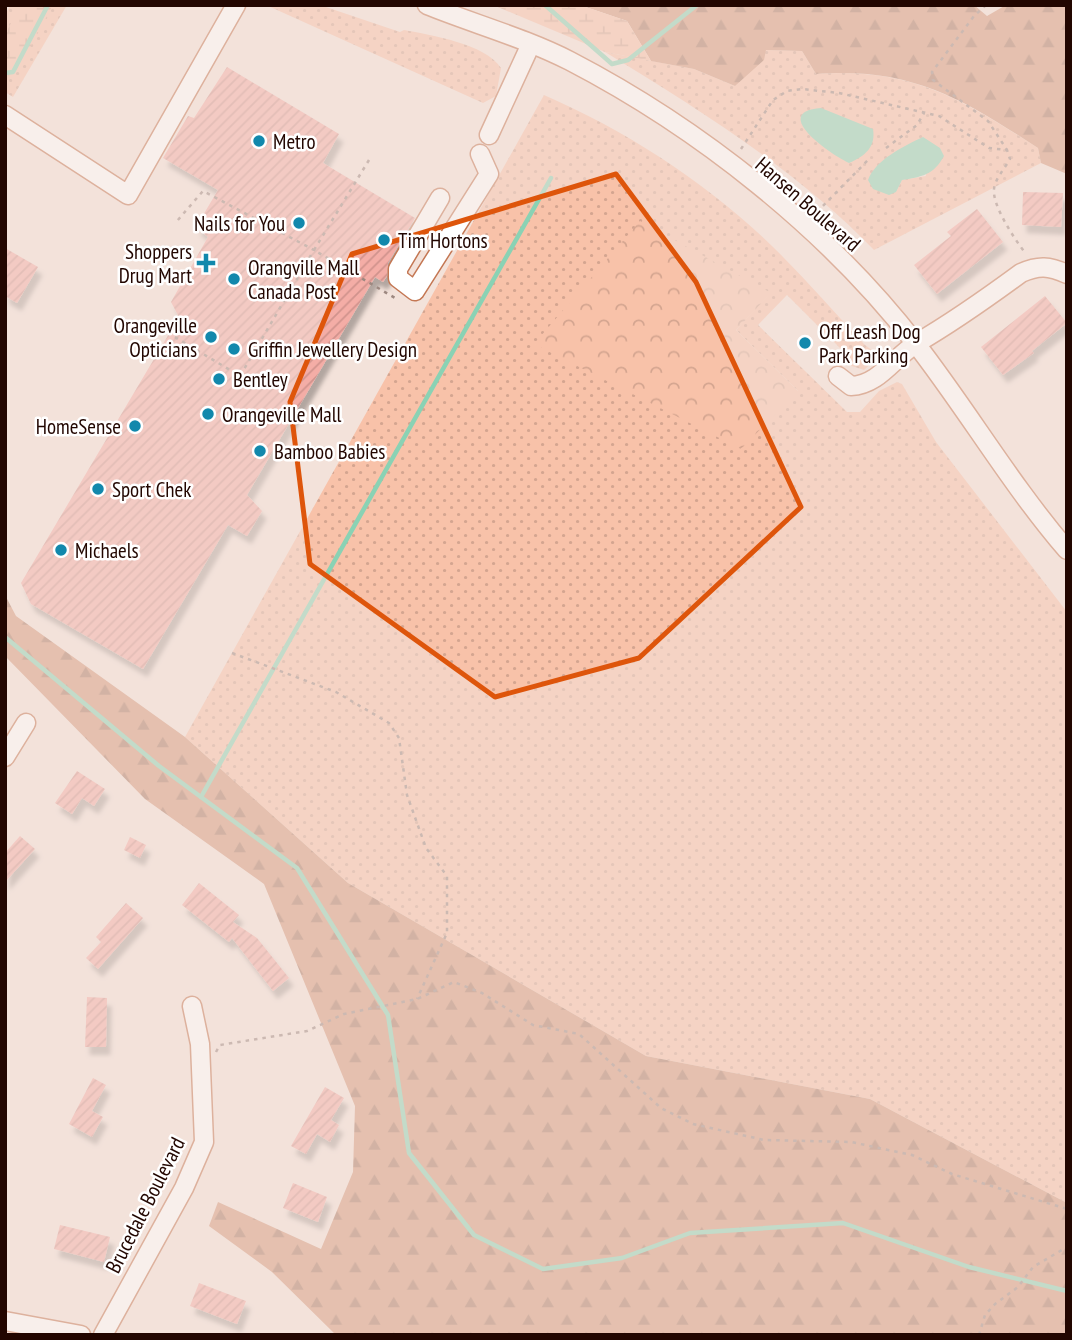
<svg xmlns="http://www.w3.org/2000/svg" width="1072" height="1340" viewBox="0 0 1072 1340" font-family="'PT Sans Narrow',sans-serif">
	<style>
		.grass { fill: url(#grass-dots); fill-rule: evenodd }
		.forest { fill: url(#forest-firs) }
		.wetland { fill: url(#wetland-marsh) }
		.park { fill: url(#park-crowns) }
		.water { fill: #8ad2b4 }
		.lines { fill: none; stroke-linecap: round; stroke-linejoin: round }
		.stream { stroke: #8ad2b4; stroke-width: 4.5 }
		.building { fill: url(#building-hatch); filter: url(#shadow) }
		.minor-casing { stroke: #c47753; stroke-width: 21 }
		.path { stroke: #9d8880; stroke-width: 2.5; stroke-dasharray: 3.5 5; stroke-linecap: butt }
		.minor { stroke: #fff; stroke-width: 18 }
		.marked { fill: none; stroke: #de550b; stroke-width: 5; stroke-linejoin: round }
		.poi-dot { fill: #1288ac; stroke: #fff; stroke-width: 2.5 }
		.labels { text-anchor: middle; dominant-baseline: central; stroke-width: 5; stroke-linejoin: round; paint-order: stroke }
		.poi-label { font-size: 21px; fill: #220600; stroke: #fff; text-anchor: start }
		.street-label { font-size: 21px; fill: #220600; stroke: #fff }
	</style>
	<defs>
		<pattern id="grass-dots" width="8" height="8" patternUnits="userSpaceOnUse" patternTransform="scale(1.75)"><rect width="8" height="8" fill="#f8c2a9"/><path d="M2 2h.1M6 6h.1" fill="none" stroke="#d4a590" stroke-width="1.8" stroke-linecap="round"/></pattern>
		<pattern id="forest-firs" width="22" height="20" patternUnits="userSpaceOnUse" patternTransform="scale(1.75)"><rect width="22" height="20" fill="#d4977a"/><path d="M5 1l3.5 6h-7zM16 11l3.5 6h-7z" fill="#ac7962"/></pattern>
		<pattern id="wetland-marsh" width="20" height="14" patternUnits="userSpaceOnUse" patternTransform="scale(1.75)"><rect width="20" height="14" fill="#f8c2a9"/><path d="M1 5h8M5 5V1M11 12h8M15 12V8" fill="none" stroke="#d4a590"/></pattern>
		<pattern id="park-crowns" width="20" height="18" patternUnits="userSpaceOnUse" patternTransform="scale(1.75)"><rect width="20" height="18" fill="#f8c2a9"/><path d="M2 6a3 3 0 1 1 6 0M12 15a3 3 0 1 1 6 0" fill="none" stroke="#d4a590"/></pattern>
		<pattern id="building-hatch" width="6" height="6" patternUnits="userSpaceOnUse" patternTransform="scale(1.75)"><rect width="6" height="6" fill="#f4ada6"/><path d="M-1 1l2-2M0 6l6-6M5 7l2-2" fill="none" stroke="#d1938d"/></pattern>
		<filter id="shadow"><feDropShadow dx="4.5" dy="8" stdDeviation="2" flood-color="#0004"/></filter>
	</defs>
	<rect width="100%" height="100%" fill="#f3e2da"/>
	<!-- grass -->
	<g class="grass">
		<path d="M11,5H67L13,97L5,92V14Z"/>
		<path d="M266,5H320L400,32L404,30C431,35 486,44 501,68L496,96L483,103Z"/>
		<path d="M766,50L802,51L816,74C911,67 961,99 1038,148L1041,163L874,250C799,172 697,108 605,52L694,69L735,86ZM923,137L926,176L901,180L896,192Z"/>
		<path d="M544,95C627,131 707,183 772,246C804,277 833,311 864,344L879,356L864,370L849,365L852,360L787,295L758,325L847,412H860L879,391L897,382L902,384L936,442L1067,612V1203L870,1099L646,1056L348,883L185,737ZM770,293L736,330L798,391L535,344Z"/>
	</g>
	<!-- forest -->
	<g class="forest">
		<path d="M580,5H974L987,16L1006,5H1067V174L1041,163L1038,148C961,98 911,67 816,74L802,51L766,50L764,60L735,86L694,69L651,61L627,21Z"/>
		<path d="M5,595L16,616L185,737L348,883L646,1056L870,1099L1067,1203V1335H336L272,1272L209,1226L218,1202L321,1249L353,1172L355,1106L264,884L145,799L5,656Z"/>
	</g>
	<!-- wetland -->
	<g class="wetland">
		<path d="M20,5H53L17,72L5,77V35Z"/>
		<path d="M493,5H580L627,21L651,61L605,52Z"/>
	</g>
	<!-- park -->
	<path class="park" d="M640,221L771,293L736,330L798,391L741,449L534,344Z"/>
	<!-- water -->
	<g class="water">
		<path d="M821,108L873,129C876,147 865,156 849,163C833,156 768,112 821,108Z"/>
		<path d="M923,137L940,148L944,156C934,175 921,177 902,180L896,192L889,195L873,189L868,180C875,160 904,146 923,137Z"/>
	</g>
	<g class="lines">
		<!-- stream -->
		<g class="stream">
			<path d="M545,5L612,64L628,60L697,5"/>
			<path d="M5,73L13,72L48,5"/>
			<path d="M5,637L159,766L297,868L388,1015L409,1153L474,1235L543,1269L622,1258L690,1233L843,1223L969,1267L1067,1291"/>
			<path d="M201,797L551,178"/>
		</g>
	</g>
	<!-- building -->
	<g class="building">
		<path d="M227,67L339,134L323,163L415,218L388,263L387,276L383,282L375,277L247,495L262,511L247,536L228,525L143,669L31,604L21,583L179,317L171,302L208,237L196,227L218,190L163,158L188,116L194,118Z"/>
		<path d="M1023,192L1063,193L1061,227L1022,225Z"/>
		<path d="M977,209L1003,242L937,294L914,265L951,236L947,232Z"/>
		<path d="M5,248L38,267L17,303L5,296Z"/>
		<path d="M1045,296L1067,323L1032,351L1034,353L1003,375L981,347Z"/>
		<path d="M77,771L105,789L94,806L82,798L72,814L55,803Z"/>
		<path d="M20,836L35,849L5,882V853Z"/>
		<path d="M130,837L146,845L140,858L124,850Z"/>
		<path d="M199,883L239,915L233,922L257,938L289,978L273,991L232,938L229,942L182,905Z"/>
		<path d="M126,903L143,918L98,969L86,958L101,942L96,937Z"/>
		<path d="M87,997L107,998L106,1047H85Z"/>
		<path d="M93,1078L106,1085L92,1111L103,1117L92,1137L69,1124Z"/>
		<path d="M325,1087L344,1098L331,1120L339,1125L330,1142L317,1134L306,1154L291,1146Z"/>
		<path d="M293,1183L327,1197L318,1222L283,1208Z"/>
		<path d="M60,1225L110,1237L104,1262L54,1249Z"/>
		<path d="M199,1283L246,1301L237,1324L190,1306Z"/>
	</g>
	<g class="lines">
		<defs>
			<g id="minor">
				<path d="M427,5C474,24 525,38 570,61C699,128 827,229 916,344C968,411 1011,485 1067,550"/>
				<path d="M5,115L128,195L236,5"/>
				<path d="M489,135L530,46"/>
				<path d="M440,198L398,269V278L415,291L489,174L480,154"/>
				<path d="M838,376L851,386C879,385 894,357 917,343C953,322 987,298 1021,273C1039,265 1049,266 1067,274"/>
				<path d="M5,757L26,723"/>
				<path d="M5,1321L81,1335"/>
				<path d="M103,1335L184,1188L204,1142L200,1044L192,1006"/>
			</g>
		</defs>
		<!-- minor casing -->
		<use href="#minor" class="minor-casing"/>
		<!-- path -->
		<g class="path">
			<path d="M986,5L974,16L932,72L933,80L988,121L1007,150"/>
			<path d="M886,148L917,125L924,113"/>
			<path d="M741,149L773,100L787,91L802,89L839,93L939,116L989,148L1007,150L1010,159C1005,168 995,179 994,189C992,206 1016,241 1026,254"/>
			<path d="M369,160L314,250L395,298"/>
			<path d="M817,212L870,158"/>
			<path d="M153,324L240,376L314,250L203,191L177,221"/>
			<path d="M232,653L336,692L389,723L399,738L407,795L426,848L447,876V933L417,999"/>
			<path d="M216,1052L220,1045L307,1031L344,1014L417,999L454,982L482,993L533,1025L579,1034L661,1108L693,1124L764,1140L851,1142L912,1155L952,1174L1067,1209"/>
			<path d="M979,1335L985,1315L995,1304L1018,1287L1033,1267L1067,1247"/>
		</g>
		<!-- minor -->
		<use href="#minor" class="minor"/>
	</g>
	<!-- marked area -->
	<path d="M0 0H1072V1340H0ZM616,174L696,282L801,507L639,658L495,697L310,564L290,402L352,254Z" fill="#f3e2da" fill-opacity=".55" fill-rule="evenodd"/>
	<path class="marked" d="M616,174L696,282L801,507L639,658L495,697L310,564L290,402L352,254Z"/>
	<!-- markers -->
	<g class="poi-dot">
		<circle cx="259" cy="141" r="7"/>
		<circle cx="299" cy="223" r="7"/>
		<circle cx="384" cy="240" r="7"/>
		<path d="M202.5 252.5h7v7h7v7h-7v7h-7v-7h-7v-7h7z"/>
		<circle cx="234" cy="279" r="7"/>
		<circle cx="211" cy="337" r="7"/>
		<circle cx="805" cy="343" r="7"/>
		<circle cx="234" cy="349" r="7"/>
		<circle cx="219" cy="379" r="7"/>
		<circle cx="208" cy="414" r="7"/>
		<circle cx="135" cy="426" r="7"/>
		<circle cx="260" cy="451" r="7"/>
		<circle cx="98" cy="489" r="7"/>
		<circle cx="61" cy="550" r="7"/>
	</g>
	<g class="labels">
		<!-- poi labels -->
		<g class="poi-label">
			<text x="273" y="141">Metro</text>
			<text x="285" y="223" text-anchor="end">Nails for You</text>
			<text x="398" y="240">Tim Hortons</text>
			<text x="192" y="251" text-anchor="end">Shoppers<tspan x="192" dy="24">Drug Mart</tspan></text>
			<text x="248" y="267">Orangville Mall<tspan x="248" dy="24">Canada Post</tspan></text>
			<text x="197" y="325" text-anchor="end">Orangeville<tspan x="197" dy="24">Opticians</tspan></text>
			<text x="819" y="331">Off Leash Dog<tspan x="819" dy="24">Park Parking</tspan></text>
			<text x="248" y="349">Griffin Jewellery Design</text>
			<text x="233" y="379">Bentley</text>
			<text x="222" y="414">Orangeville Mall</text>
			<text x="121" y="426" text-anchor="end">HomeSense</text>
			<text x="274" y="451">Bamboo Babies</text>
			<text x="112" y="489">Sport Chek</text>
			<text x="75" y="550">Michaels</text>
		</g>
		<!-- street labels -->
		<g class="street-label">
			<text transform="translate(808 204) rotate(41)">Hansen Boulevard</text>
			<text transform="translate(145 1205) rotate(-63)">Brucedale Boulevard</text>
		</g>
	</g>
	<!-- border -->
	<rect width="1072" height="1340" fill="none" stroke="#220600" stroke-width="14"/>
</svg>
